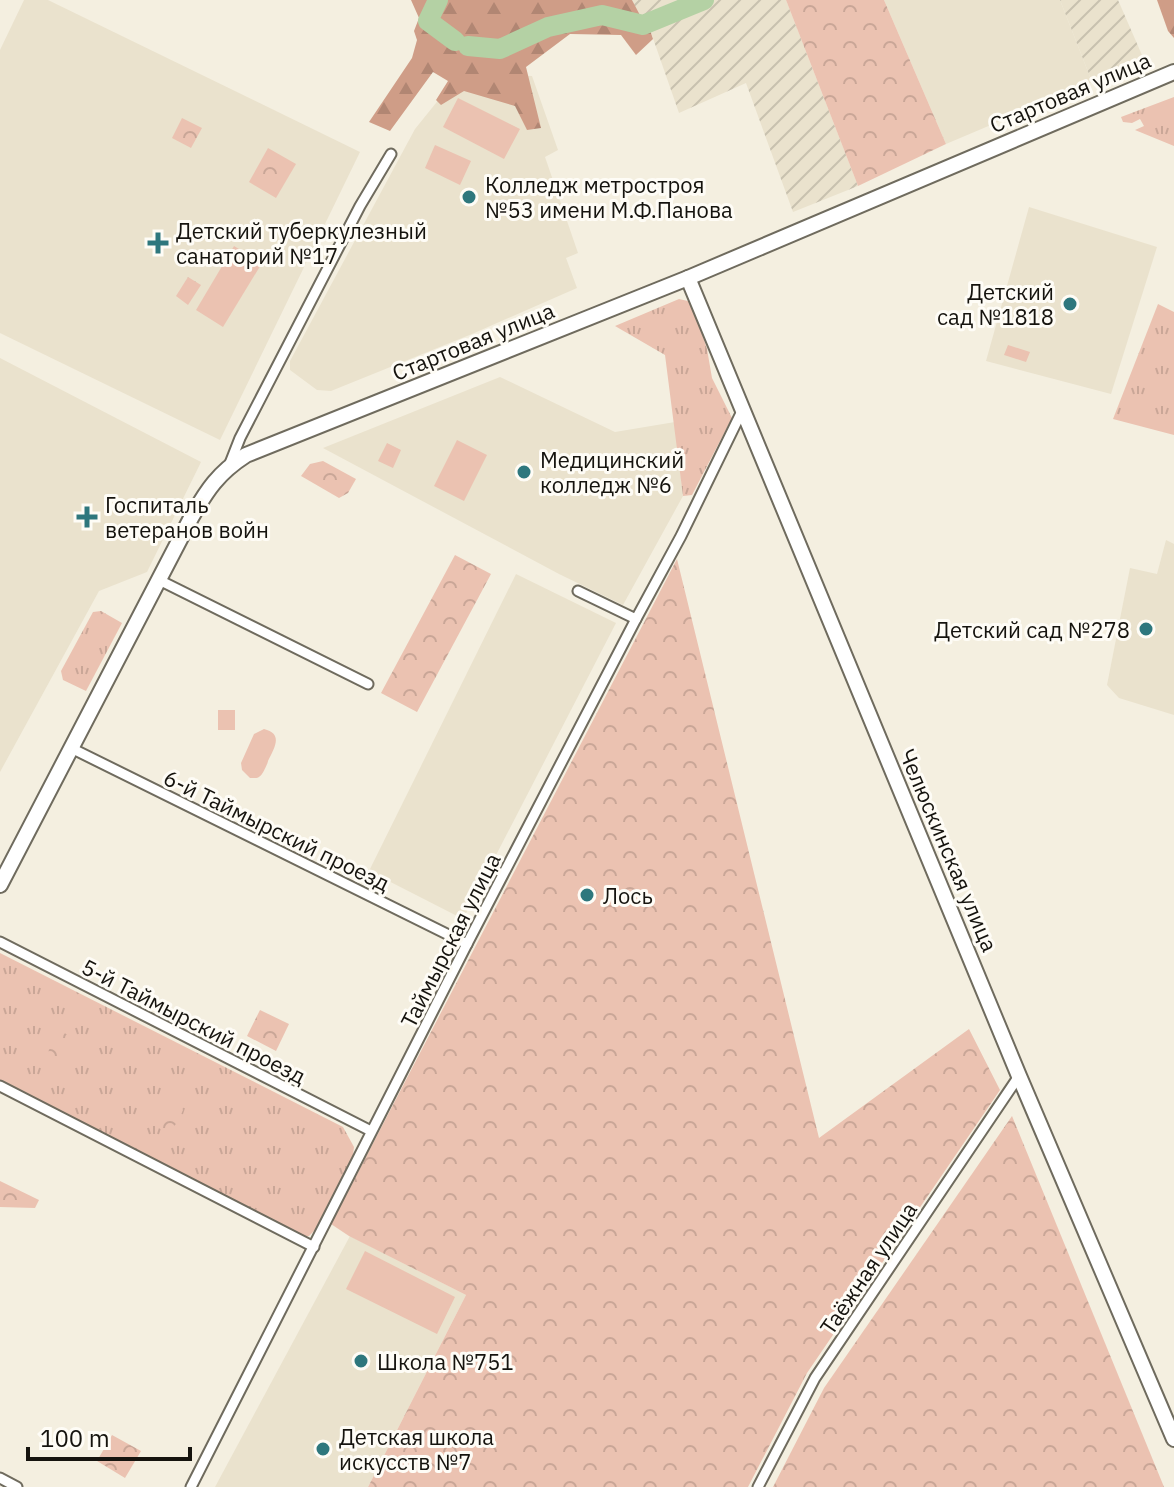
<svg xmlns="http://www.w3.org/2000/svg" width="1174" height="1487" viewBox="0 0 1174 1487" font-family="'IBM Plex Sans',sans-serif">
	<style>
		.built { fill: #eae2cd }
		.industrial { fill: url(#industrial-furrows) }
		.grass { fill: url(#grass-tufts) }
		.forest { fill: url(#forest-firs) }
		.park { fill: url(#park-crowns) }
		.garden { fill: #ebc2b1 }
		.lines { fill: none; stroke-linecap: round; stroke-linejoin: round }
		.river { stroke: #b4d1a4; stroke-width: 20 }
		.street-casing { stroke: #6f6b5e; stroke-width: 13 }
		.secondary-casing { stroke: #6f6b5e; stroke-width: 18 }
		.street { stroke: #fff; stroke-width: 9 }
		.secondary { stroke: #fff; stroke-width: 14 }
		.poi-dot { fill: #2e777d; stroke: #fefcf6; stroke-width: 3 }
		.labels { text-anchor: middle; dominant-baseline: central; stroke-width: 6; stroke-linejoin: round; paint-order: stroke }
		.street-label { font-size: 22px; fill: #15130e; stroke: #fefcf6 }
		.poi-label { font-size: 22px; fill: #15130e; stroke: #fefcf6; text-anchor: start }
	</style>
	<defs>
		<pattern id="industrial-furrows" width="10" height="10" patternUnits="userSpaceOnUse" patternTransform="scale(2)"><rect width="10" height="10" fill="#eae2cd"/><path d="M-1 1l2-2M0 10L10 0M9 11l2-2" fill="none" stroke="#c8c1af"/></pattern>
		<pattern id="grass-tufts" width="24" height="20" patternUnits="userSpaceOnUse" patternTransform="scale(2)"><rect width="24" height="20" fill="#ebc2b1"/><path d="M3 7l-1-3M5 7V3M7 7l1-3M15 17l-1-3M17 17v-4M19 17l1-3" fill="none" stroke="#c9a697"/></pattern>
		<pattern id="forest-firs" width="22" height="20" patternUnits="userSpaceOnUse" patternTransform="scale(2)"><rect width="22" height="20" fill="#cf9d87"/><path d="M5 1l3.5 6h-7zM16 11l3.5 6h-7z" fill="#b18673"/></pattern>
		<pattern id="park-crowns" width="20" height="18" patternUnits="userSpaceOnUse" patternTransform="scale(2)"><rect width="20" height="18" fill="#ebc2b1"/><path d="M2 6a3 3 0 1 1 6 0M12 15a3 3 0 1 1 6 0" fill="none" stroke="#c9a697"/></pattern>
	</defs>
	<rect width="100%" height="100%" fill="#f4efe0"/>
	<!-- built -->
	<g class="built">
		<path d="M24,0H48L360,152L220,440L0,333V50Z"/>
		<path d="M884,0H1060L1092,82L946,144Z"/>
		<path d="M461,72L532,76L558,150L545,157L578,253L566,258L577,288L472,334L331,391L317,390L290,370V361L415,129Z"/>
		<path d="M1029,207L1157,247L1111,394L986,361Z"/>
		<path d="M0,358L201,462L147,572L99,591L0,772Z"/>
		<path d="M500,377L615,432L675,422L683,496L623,605L559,574L323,448Z"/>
		<path d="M1166,540L1174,544V715L1119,698L1107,685L1130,568L1157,574Z"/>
		<path d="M516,574L616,623L463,919L369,871Z"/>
		<path d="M350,1236L466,1295L368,1487H215Z"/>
	</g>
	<!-- industrial -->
	<g class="industrial">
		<path d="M632,0H690L641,19Z"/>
		<path d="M710,0H786L858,186L793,212L746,83L679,113L648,24Z"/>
		<path d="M1060,0H1118L1145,62L1092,82Z"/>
	</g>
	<!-- grass -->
	<g class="grass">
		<path d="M1174,97V146L1135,130L1144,126L1140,119L1132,123L1123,122L1121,117Z"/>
		<path d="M679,299L692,302L707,349L712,378L732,418L692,495L683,496L665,355L615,326Z"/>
		<path d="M1158,304L1174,312V435L1113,419Z"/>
		<path d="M101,611L122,623L86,691L63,680L61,671L93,612Z"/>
		<path d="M0,953L343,1127L354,1147L353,1155L315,1230L309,1236L303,1237L0,1083Z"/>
	</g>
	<!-- forest -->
	<g class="forest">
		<path d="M411,0H632L642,19L690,0H710L648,24L653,39L636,55L621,35L570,34L526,67L541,128L527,130L515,106L464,91L441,105L436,100L448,81L433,72L390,131L369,122L412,58L417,40L414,31L419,18Z"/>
		<path d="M1157,0H1174V38L1168,31Z"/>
	</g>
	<!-- park -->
	<g class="park">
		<path d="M786,0H884L946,144L858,186Z"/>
		<path d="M182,118L202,128L191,148L172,138Z"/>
		<path d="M268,148L296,164L276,198L249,182Z"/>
		<path d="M188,277L201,285L188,305L176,296Z"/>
		<path d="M323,461L356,479L348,493L339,498L301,476L310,464Z"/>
		<path d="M455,555L491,574L417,712L381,693Z"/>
		<path d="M677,559L819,1138L969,1029L1000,1090L807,1373L748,1487H368L466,1295L349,1236L331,1224Z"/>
		<path d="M260,1010L289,1024L276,1051L247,1036Z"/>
		<path d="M59,1030L77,1040L66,1064L46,1056Z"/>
		<path d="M172,1101L179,1105L183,1110C178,1121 176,1129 163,1131L156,1126L155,1117L163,1102Z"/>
		<path d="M1012,1116L1164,1487H773L824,1388Z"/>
		<path d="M0,1181L39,1200L35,1208L0,1207Z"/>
		<path d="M112,1435L141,1451L125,1478L97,1461Z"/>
	</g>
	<!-- garden -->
	<g class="garden">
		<path d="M458,98L520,129L504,159L443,127Z"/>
		<path d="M435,145L471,161L460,185L425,168Z"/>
		<path d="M234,246L262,263L223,327L196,310Z"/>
		<path d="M1008,345L1030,352L1026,362L1004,355Z"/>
		<path d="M457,440L487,455L464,501L434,486Z"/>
		<path d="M387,443L401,450L393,468L378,461Z"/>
		<rect x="218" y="710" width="17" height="20"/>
		<path d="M264,729C284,734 274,748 268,761C268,763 263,773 262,774C258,779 256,778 250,778L242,770L241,763L254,734Z"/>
		<path d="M365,1251L455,1297L437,1334L346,1289Z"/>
	</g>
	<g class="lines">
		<!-- river -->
		<g class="river">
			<path d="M438,0L428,21L455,41"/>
			<path d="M468,46L500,49L548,27L602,15L643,25L704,0"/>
		</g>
		<defs>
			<g id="street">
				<path d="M229,466L240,438L360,206L391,154"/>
				<path d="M159,580L368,684"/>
				<path d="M578,591L636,619"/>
				<path d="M71,748L467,944"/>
				<path d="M0,942L371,1131"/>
				<path d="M0,1086L314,1247"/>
				<path d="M0,1478L17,1487"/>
				<path d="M191,1487L467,944L636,619L681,536L743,409"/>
				<path d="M758,1487L815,1378L1019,1076"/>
			</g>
			<g id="secondary">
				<path d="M688,278L1019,1076L1174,1439"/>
				<path d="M0,885L191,518C207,490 218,473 246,455L688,278L1174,72"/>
			</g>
		</defs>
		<!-- street casing -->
		<use href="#street" class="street-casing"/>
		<!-- secondary casing -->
		<use href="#secondary" class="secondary-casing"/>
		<!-- street -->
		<use href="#street" class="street"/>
		<!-- secondary -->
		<use href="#secondary" class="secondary"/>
	</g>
	<!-- markers -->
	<g class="poi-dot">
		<circle cx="469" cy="197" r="8"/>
		<path d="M154 231h8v8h8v8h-8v8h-8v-8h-8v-8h8z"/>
		<circle cx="1070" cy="304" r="8"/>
		<circle cx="524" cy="472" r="8"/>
		<path d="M83 505h8v8h8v8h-8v8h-8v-8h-8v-8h8z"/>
		<circle cx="1146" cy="629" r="8"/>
		<circle cx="587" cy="895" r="8"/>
		<circle cx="361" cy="1361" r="8"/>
		<circle cx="323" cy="1449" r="8"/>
	</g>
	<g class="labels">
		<!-- street labels -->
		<g class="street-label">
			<text transform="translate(1070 92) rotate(-23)">Стартовая улица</text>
			<text transform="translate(473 341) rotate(-22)">Стартовая улица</text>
			<text transform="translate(277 830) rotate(26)">6-й Таймырский проезд</text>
			<text transform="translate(949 850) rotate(67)">Челюскинская улица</text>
			<text transform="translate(450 940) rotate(-63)">Таймырская улица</text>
			<text transform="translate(194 1021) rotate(27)">5-й Таймырский проезд</text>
			<text transform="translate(868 1268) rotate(-56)">Таёжная улица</text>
		</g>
		<!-- poi labels -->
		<g class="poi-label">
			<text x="485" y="184">Колледж метростроя<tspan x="485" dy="25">№53 имени М.Ф.Панова</tspan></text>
			<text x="176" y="230">Детский туберкулезный<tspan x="176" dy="25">санаторий №17</tspan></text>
			<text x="1054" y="291" text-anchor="end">Детский<tspan x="1054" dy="25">сад №1818</tspan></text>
			<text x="540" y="459">Медицинский<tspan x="540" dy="25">колледж №6</tspan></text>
			<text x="105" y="504">Госпиталь<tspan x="105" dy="25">ветеранов войн</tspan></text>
			<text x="1130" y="629" text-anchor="end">Детский сад №278</text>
			<text x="603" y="895">Лось</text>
			<text x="377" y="1361">Школа №751</text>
			<text x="339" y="1436">Детская школа<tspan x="339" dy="25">искусств №7</tspan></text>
		</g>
	</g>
	<!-- scale -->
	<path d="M28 1447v12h162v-12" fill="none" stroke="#15130e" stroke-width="4"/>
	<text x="40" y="1447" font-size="24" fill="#15130e" stroke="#fefcf6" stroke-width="6" paint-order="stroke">100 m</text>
</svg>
